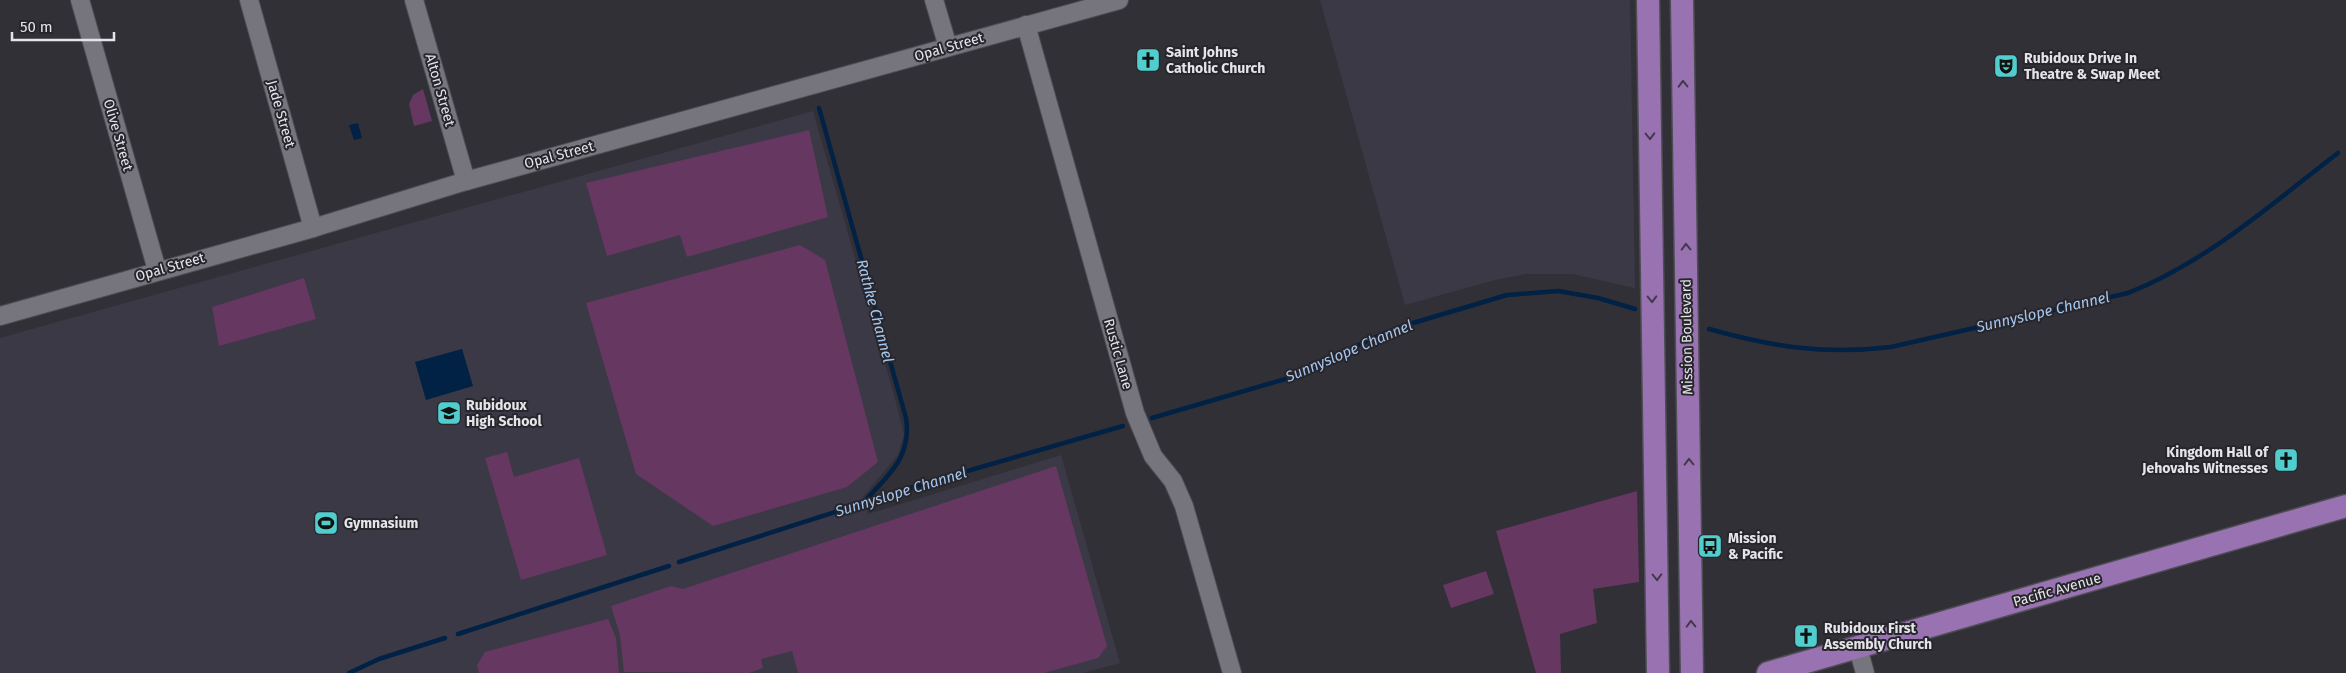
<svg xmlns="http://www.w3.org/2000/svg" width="2346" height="673" viewBox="0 0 2346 673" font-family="'Fira Sans',sans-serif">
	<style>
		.built { fill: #3b3946 }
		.green { fill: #663761 }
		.water { fill: #012145 }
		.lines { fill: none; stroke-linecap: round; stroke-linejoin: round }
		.stream { stroke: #012145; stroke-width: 4.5 }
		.minor-casing { stroke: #4e4d53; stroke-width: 20 }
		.major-casing { stroke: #4e4d53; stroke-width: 25 }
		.minor { stroke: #76757d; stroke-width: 18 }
		.major { stroke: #9972b1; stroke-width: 22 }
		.oneway { stroke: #44394e }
		.labels { text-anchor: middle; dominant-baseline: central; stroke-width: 4; stroke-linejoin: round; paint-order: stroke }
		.street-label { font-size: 14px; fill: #e5e5e9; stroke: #27262d }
		.poi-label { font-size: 14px; font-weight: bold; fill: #e5e5e9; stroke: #27262d; text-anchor: start }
		.water-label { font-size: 15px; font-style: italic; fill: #a7c6ec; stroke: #27262d }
	</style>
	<rect width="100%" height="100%" fill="#313037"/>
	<!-- built -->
	<g class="built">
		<path d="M1320,0H1630L1635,288L1572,274H1526L1495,280L1405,305Z"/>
		<path d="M813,111L893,391L904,434L898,455L863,497L868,514L1061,455L1120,663L1083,673H0V338Z"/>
	</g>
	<!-- green -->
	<g class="green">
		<path d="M423,89L432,121L414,126L409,104L413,95Z"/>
		<path d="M809,130L828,217L687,257L680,235L607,256L586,183Z"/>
		<path d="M800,245L825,260L878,462L847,487L713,526L636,474L586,303Z"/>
		<path d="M304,278L316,319L219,346L212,307Z"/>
		<path d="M507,452L514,477L579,458L607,555L521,580L485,458Z"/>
		<path d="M1056,466L1107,646L1098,658L1044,673H798L792,651L761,659L763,668L749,673L624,672L620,635L611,606L671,586L683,589Z"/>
		<path d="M1637,491L1639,582L1593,589L1597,623L1560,634L1561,673H1536L1496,531Z"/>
		<path d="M1486,571L1494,594L1451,608L1443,585Z"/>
		<path d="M608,619L616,638L619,673H479L477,665L485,652Z"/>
	</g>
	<!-- water -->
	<g class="water">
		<path d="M358,123L362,138L354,140L349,125Z"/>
		<path d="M462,349L473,386L426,400L415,362Z"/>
	</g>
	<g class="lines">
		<!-- stream -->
		<g class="stream">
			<path d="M819,108L906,418C912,458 888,475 864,502"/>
			<path d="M1709,329C1773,347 1825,355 1891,347L2128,293C2207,262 2271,204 2338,153"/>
			<path d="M1152,418L1299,375L1373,338L1403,326L1507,295L1558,291L1598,298L1635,309"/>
			<path d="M679,562L926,483L1123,426"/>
			<path d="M458,634L669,566"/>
			<path d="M349,673L379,659L445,638"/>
		</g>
		<defs>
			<g id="minor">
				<path d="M80,0L157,270"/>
				<path d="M249,0L313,228"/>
				<path d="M414,0L466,181"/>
				<path d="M934,0L948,47"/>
				<path d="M1026,25L1135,413L1153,456L1173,481L1184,506L1232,673"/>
				<path d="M0,316L313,228L466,181L1119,0"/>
				<path d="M1858,648L1865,673"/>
			</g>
			<g id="major">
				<path d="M1648,0L1658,673"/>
				<path d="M1682,0L1692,673"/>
				<path d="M1768,673L2346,506"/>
			</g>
		</defs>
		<!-- minor casing -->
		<use href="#minor" class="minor-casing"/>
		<!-- major casing -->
		<use href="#major" class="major-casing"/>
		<!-- minor -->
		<use href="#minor" class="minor"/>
		<!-- major -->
		<use href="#major" class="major"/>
	</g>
	<!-- one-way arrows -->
	<defs><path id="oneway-chevron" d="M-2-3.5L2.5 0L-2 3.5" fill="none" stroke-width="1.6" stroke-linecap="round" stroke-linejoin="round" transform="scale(1.25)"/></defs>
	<g class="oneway">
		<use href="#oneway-chevron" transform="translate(1683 84) rotate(-91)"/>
		<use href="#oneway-chevron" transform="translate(1650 136) rotate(89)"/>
		<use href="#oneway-chevron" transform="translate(1686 247) rotate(-91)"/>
		<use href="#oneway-chevron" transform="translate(1652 299) rotate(89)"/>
		<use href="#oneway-chevron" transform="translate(1689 462) rotate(-91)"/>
		<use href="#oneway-chevron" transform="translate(1657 577) rotate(89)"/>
		<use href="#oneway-chevron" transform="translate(1691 624) rotate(-91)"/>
	</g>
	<!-- icons -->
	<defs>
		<symbol id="church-square" viewBox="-11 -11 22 22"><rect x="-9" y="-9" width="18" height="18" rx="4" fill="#52cdcd" stroke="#27262d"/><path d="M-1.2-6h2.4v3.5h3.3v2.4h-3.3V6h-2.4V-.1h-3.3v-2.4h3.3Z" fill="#111"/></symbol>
		<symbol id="theatre-square" viewBox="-11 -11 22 22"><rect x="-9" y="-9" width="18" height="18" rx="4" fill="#52cdcd" stroke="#27262d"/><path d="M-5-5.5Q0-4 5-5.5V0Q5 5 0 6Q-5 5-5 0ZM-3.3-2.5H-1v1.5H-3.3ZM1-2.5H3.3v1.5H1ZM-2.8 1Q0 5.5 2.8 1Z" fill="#111"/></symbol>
		<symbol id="school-square" viewBox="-11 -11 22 22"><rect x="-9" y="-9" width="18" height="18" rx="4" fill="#52cdcd" stroke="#27262d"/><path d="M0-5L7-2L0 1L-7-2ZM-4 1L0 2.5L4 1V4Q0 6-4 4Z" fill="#111"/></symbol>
		<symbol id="stadium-square" viewBox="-11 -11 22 22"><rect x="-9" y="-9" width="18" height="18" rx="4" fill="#52cdcd" stroke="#27262d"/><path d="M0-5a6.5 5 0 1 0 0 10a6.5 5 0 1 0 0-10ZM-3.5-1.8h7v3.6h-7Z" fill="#111"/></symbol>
		<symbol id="bus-square" viewBox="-11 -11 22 22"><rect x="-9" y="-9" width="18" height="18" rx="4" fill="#52cdcd" stroke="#27262d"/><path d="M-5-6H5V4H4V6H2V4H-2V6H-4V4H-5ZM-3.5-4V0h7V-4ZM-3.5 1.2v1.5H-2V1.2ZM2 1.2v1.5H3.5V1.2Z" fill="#111"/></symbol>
	</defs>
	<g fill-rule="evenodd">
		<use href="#church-square" x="1134" y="46" width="28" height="28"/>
		<use href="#theatre-square" x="1992" y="52" width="28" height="28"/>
		<use href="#school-square" x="435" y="399" width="28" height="28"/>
		<use href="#church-square" x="2272" y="446" width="28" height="28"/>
		<use href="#stadium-square" x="312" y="509" width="28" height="28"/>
		<use href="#bus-square" x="1696" y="532" width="28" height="28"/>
		<use href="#church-square" x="1792" y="622" width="28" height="28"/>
	</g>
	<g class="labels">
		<!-- street labels -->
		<g class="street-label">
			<text transform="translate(949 47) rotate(-16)">Opal Street</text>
			<text transform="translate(440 90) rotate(74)">Alton Street</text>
			<text transform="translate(281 114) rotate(74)">Jade Street</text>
			<text transform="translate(118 135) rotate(74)">Olive Street</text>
			<text transform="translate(559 155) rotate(-15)">Opal Street</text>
			<text transform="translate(170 267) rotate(-16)">Opal Street</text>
			<text transform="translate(1687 337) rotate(-91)">Mission Boulevard</text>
			<text transform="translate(1118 354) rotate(74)">Rustic Lane</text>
			<text transform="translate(2057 590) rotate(-16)">Pacific Avenue</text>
		</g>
		<!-- poi labels -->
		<g class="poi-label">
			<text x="1166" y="52">Saint Johns<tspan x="1166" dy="16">Catholic Church</tspan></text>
			<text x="2024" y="58">Rubidoux Drive In<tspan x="2024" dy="16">Theatre &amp; Swap Meet</tspan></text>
			<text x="466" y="405">Rubidoux<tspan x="466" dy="16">High School</tspan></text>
			<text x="2268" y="452" text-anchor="end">Kingdom Hall of<tspan x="2268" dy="16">Jehovahs Witnesses</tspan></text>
			<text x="344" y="523">Gymnasium</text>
			<text x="1728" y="538">Mission<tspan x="1728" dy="16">&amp; Pacific</tspan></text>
			<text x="1824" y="628">Rubidoux First<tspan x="1824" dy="16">Assembly Church</tspan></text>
		</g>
		<!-- water labels -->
		<g class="water-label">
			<text transform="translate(875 311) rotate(75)">Rathke Channel</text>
			<text transform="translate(2043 312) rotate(-13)">Sunnyslope Channel</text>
			<text transform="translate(1349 351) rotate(-23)">Sunnyslope Channel</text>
			<text transform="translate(901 492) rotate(-17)">Sunnyslope Channel</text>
		</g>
	</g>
	<!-- scale -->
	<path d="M12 32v8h102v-8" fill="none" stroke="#e5e5e9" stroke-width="2.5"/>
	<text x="20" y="32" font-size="15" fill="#e5e5e9" stroke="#27262d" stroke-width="4" paint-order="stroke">50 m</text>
</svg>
